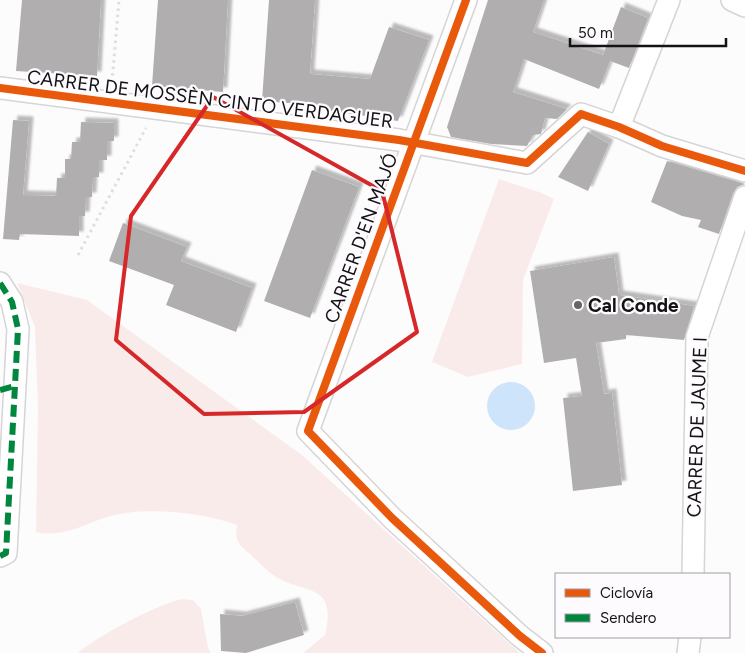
<svg xmlns="http://www.w3.org/2000/svg" width="745" height="653" viewBox="0 0 745 653" font-family="Figtree,sans-serif">
	<style>
		.green { fill: #faebeb }
		.water { fill: #cde4fb }
		.building { fill: #b1aeb0; filter: url(#shadow) }
		.lines { fill: none; stroke-linecap: round; stroke-linejoin: round }
		.minor-casing { stroke: #d6d4d6; stroke-width: 24 }
		.path { stroke: #dededf; stroke-width: 3; stroke-dasharray: 2.5 4; stroke-linecap: butt }
		.minor { stroke: #fff; stroke-width: 21 }
		.quiet { stroke: #00873e; stroke-width: 6; stroke-dasharray: 12 6; stroke-linecap: butt }
		.cycleway-casing { stroke: #fdfbfe; stroke-width: 11 }
		.cycleway { stroke: #e8590c; stroke-width: 8 }
		.marked { fill: none; stroke: #d62828; stroke-width: 4; stroke-linejoin: round }
		.poi-dot { fill: #666466; stroke: #fdfbfe; stroke-width: 2 }
		.labels { text-anchor: middle; dominant-baseline: central; stroke-width: 4.5; stroke-linejoin: round; paint-order: stroke }
		.street-label { font-size: 19px; fill: #141215; stroke: #fdfbfe }
		.poi-label { font-size: 19px; font-weight: bold; fill: #141215; stroke: #fdfbfe; text-anchor: start }
	</style>
	<defs>
		<filter id="shadow"><feDropShadow dx="4.5" dy="-4.5" stdDeviation="1" flood-color="#0004"/></filter>
	</defs>
	<rect width="100%" height="100%" fill="#fdfcfd"/>
	<!-- green -->
	<g class="green">
		<path d="M499,179L539,192L554,199L523,280L522,364L468,377L432,362Z"/>
		<path d="M17,283L87,300L302,455L520,653H303L325,635C337,582 306,595 276,577C266,571 259,562 250,554C239,545 234,540 237,525C203,512 141,506 107,517C83,525 62,538 36,532L38,407L35,327Z"/>
		<path d="M183,599L193,600L201,609L208,648L211,653H78C94,638 161,602 183,599Z"/>
	</g>
	<!-- water -->
	<circle class="water" cx="511" cy="406" r="24"/>
	<!-- building -->
	<g class="building">
		<path d="M22,0H101L97,76L16,71Z"/>
		<path d="M158,0H228L223,92L152,86Z"/>
		<path d="M269,0H315L310,74L370,79L389,27L429,40L398,121L326,110L327,106L262,101Z"/>
		<path d="M488,0H544L533,32L603,55L621,7L648,18L629,68L610,61L599,89L524,59L513,92L567,109L557,119L545,118L541,134L533,135L527,146L491,144L451,137L447,127Z"/>
		<path d="M13,120L29,121L23,195L56,196L57,178H65V159H71L72,142H80L81,122L114,123V141H107V160H99V177H93L92,197H86L85,216H79V236L20,234L19,240L3,239Z"/>
		<path d="M588,132L609,144L588,191L558,177Z"/>
		<path d="M667,161L745,184L737,187L733,193L719,234L698,227L701,220L682,216L651,202Z"/>
		<path d="M312,170L359,187L310,318L264,301Z"/>
		<path d="M123,223L187,247L181,261L252,288L236,332L166,305L174,285L109,261Z"/>
		<path d="M614,257L619,295L694,306L684,340L626,335V339L596,343L604,394L612,393L622,485L573,491L563,398L582,396L576,358L544,363L530,271Z"/>
		<path d="M295,602L304,635L246,653L221,651L220,614L242,616Z"/>
	</g>
	<g class="lines">
		<defs>
			<g id="minor">
				<path d="M466,0L308,431L392,518L520,636L542,653"/>
				<path d="M732,0L745,6"/>
				<path d="M0,88L399,140L527,163L581,114L619,127L662,146L745,171"/>
				<path d="M619,127L669,0"/>
				<path d="M0,283L12,302L18,329L6,553L0,556"/>
				<path d="M693,574L697,337L745,197"/>
				<path d="M688,653L690,637"/>
			</g>
		</defs>
		<!-- minor casing -->
		<use href="#minor" class="minor-casing"/>
		<!-- path -->
		<g class="path">
			<path d="M112,82L119,0"/>
			<path d="M78,255L146,128"/>
		</g>
		<!-- minor -->
		<use href="#minor" class="minor"/>
		<!-- quiet -->
		<g class="quiet">
			<path d="M0,283L12,302L18,329L6,553L0,556"/>
			<path d="M0,390L15,386"/>
		</g>
		<defs>
			<g id="cycleway">
				<path d="M466,0L308,431L392,518L520,636L542,653"/>
				<path d="M0,88L399,140L527,163L581,114L619,127L662,146L745,171"/>
			</g>
		</defs>
		<!-- cycleway casing -->
		<use href="#cycleway" class="cycleway-casing"/>
		<!-- cycleway -->
		<use href="#cycleway" class="cycleway"/>
	</g>
	<!-- marked area -->
	<path class="marked" d="M213,97L382,191L417,332L304,412L204,414L116,340L131,216Z"/>
	<!-- markers -->
	<circle class="poi-dot" cx="578" cy="305" r="5"/>
	<g class="labels">
		<!-- street labels -->
		<g class="street-label">
			<text transform="translate(210 99) rotate(7)">CARRER DE MOSSÈN CINTO VERDAGUER</text>
			<text transform="translate(361 238) rotate(-70)">CARRER D'EN MAJÓ</text>
			<text transform="translate(697 427) rotate(-88)">CARRER DE JAUME I</text>
		</g>
		<!-- poi labels -->
		<g class="poi-label">
			<text x="588" y="305">Cal Conde</text>
		</g>
	</g>
	<!-- legend -->
	<rect x="555" y="573" width="175" height="65" fill="#fdfbfe" stroke="#a09ea1"/>
	<rect x="565" y="589" width="25" height="8" fill="#e8590c" stroke="#a09ea1"/>
	<text x="600" y="598" font-size="15" fill="#141215">Ciclovía</text>
	<rect x="565" y="614" width="25" height="8" fill="#00873e" stroke="#a09ea1"/>
	<text x="600" y="623" font-size="15" fill="#141215">Sendero</text>
	<!-- scale -->
	<path d="M570 38v8h156v-8" fill="none" stroke="#141215" stroke-width="2.5"/>
	<text x="578" y="38" font-size="15" fill="#141215" stroke="#fdfbfe" stroke-width="4" paint-order="stroke">50 m</text>
</svg>
